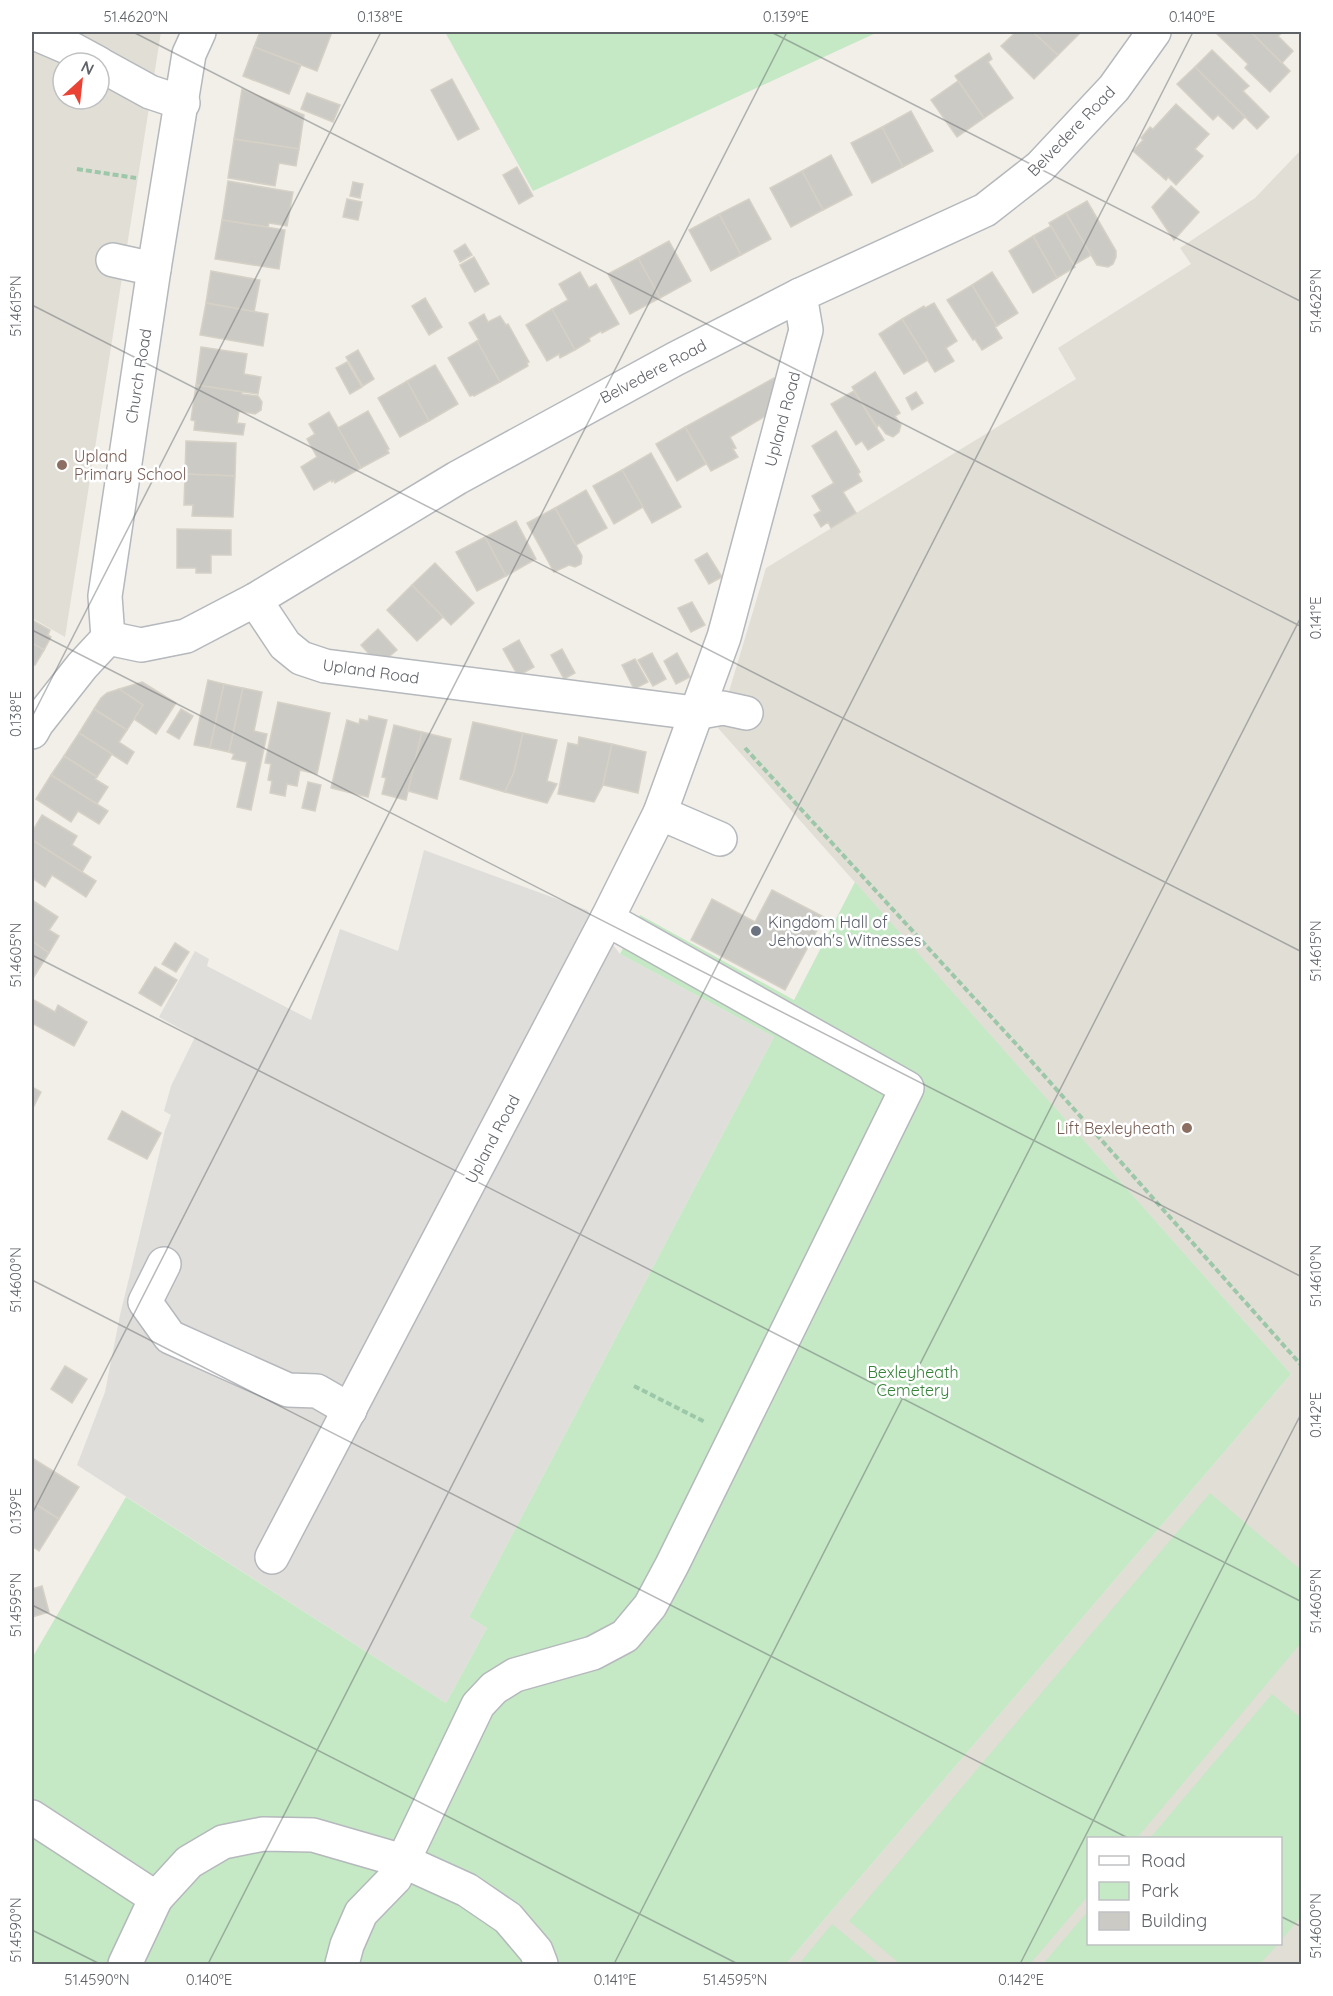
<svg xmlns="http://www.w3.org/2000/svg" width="1333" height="1996" viewBox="0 0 1333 1996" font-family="Quicksand,sans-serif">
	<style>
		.industrial { fill: #e0deda }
		.education { fill: #e1ded6; fill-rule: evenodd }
		.green { fill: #c5e8c5 }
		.building { fill: #cccac5; stroke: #d6d1c6; stroke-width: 1.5 }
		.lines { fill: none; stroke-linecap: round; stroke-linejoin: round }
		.minor-casing { stroke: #b5b8bc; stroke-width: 36 }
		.path { stroke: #9cc7a9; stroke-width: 4; stroke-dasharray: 6 3; stroke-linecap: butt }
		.minor { stroke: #fff; stroke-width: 33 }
		.ticks { fill: none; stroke: #5f6368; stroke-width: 1.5; stroke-opacity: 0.45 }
		.education-dot { fill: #8d6e63; stroke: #fff; stroke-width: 2 }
		.worship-dot { fill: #6b7280; stroke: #fff; stroke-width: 2 }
		.labels { text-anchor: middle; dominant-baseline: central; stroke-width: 5; stroke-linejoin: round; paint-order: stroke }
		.street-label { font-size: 16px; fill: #5f6368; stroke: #fff }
		.education-label { font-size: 16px; fill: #785e54; stroke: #fff; text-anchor: start }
		.worship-label { font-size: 16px; fill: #5b616d; stroke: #fff; text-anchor: start }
		.park-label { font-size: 16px; fill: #348238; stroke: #fff }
		.neatline { fill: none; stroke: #5f6368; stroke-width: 2 }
		.ticks-label { font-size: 15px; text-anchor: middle; fill: #5f6368 }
	</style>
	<rect width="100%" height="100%" fill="#f1efe8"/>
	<!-- industrial -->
	<path class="industrial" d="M424,850L587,910L620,954L774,1037L469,1617L487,1628L446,1703L77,1465L105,1392L120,1315L165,1130L171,1115L164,1111L171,1086L195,1037L159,1017L195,951L209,959L207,966L311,1020L340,929L398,951Z"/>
	<!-- education -->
	<g class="education">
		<path d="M32,32H161L65,637L32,618ZM63,63H99V99H63Z"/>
		<path d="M1301,150V1964H786L1291,1374L718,728L766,568L1076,379L1058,348L1191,264L1180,248L1255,198ZM1088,1838H1280V1944H1088Z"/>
	</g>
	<!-- green -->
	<g class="green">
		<path d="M445,32H878L533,191Z"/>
		<path d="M855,882L1291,1374L786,1964H32V1658L126,1497L446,1703L487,1628L469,1617L774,1037L620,954L640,915L794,1000Z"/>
		<path d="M1210,1493L1301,1570V1643L1137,1838H1088V1896L1030,1964H900L849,1921Z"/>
		<path d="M1272,1694L1302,1719L1301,1916L1281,1941L1280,1838H1150Z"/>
		<path d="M1088,1911V1944H1278L1260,1964H1043Z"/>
		<path d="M832,1924L880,1964H799Z"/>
	</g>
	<!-- building -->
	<g class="building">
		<path d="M260,32H332L317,71L254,47Z"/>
		<path d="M1016,32H1033L1058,55L1034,79L1001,46Z"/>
		<path d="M1033,32H1081L1058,55Z"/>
		<path d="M1215,32H1251L1290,71L1270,92L1245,68L1248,64Z"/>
		<path d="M1251,32H1283L1278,36L1293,51L1282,63Z"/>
		<path d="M254,47L301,65L289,94L243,76Z"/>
		<path d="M1212,50L1249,86L1243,91L1269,117L1257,129L1195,67Z"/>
		<path d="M989,53L992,59L988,62L1013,98L984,118L955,76Z"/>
		<path d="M1195,67L1245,117L1233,129L1218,115L1213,120L1177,84Z"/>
		<path d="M452,79L479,129L458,140L431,90Z"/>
		<path d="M958,81L984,118L957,137L931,100Z"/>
		<path d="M242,89L304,115L299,149L234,139Z"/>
		<path d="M307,93L340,105L333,122L301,109Z"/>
		<path d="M1176,104L1209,134L1195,149L1203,156L1176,185L1168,177L1166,180L1133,151L1143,140L1141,138L1150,127L1153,129Z"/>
		<path d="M911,111L933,151L903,167L882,127Z"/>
		<path d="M882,127L903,167L872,183L851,143Z"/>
		<path d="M234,139L299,149L296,166L279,163L275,186L228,178Z"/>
		<path d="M831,155L852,195L823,210L802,171Z"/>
		<path d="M517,167L533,196L519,204L503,175Z"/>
		<path d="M802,171L823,210L791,227L770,188Z"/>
		<path d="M228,181L293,192L287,226L269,223L268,227L222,220Z"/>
		<path d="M353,182L363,184L360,198L350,196Z"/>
		<path d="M1171,186L1199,212L1174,240L1152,207Z"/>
		<path d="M347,199L362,202L358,220L343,217Z"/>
		<path d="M749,199L771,239L741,255L719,214Z"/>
		<path d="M1087,201L1116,251V257L1113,264L1108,267L1097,265L1066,213Z"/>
		<path d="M1066,213L1091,255L1074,265L1049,223Z"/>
		<path d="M719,214L741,255L711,271L689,230Z"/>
		<path d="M222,220L285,230L279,269L215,259Z"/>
		<path d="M1051,226L1075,267L1057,278L1033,236Z"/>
		<path d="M1033,236L1057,278L1033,293L1009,251Z"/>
		<path d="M669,241L691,281L660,298L638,258Z"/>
		<path d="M465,244L472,255L460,262L454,251Z"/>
		<path d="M474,257L489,284L475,292L460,265Z"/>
		<path d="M638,258L660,298L630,314L608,274Z"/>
		<path d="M211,271L260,280L254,312L206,303Z"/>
		<path d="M580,272L589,288L596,284L619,324L602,333L601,331L589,338L590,341L575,350L552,309L568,300L559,284Z"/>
		<path d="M992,272L1018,313L997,326L972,285Z"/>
		<path d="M972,285L997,326L995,327L1002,338L982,350L975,339L973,340L947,300Z"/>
		<path d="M425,298L442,327L429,335L412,306Z"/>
		<path d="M206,303L268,314L263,346L200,335Z"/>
		<path d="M934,303L957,341L946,348L954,361L935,372L902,319L924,306L925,308Z"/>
		<path d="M552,309L575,350L560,358L559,354L547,361L526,325Z"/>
		<path d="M484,314L488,322L500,316L506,325L508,324L529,362L527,363L528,366L500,382L477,341L479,340L469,323Z"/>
		<path d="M902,319L928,360L904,374L879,334Z"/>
		<path d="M477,341L500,382L474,396L473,395L470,396L448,358Z"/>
		<path d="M201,347L247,354L244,374L261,377L258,394L196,385Z"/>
		<path d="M358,350L374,379L363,386L346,357Z"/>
		<path d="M347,362L362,387L350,394L336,368Z"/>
		<path d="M435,365L458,404L429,421L407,381Z"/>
		<path d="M875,372L900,413L895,416L901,425L899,432L893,437L886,434L879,425L877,427L852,387Z"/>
		<path d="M774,378L777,383L767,415L730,437L736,448L733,449L738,457L711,471L685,427Z"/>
		<path d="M407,381L429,421L400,437L378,398Z"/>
		<path d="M196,385L242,392V394L258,396L262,402L261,410L255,414L239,411L237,423L245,424L243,435L194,430L195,421L191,420Z"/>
		<path d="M854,391L884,440L868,450L862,441L856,445L831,404Z"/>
		<path d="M916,392L923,403L912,410L906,398Z"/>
		<path d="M368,411L389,449L387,450L389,453L361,468L338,428Z"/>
		<path d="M329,412L361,468L335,483L334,480L332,482L331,480L314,490L301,467L317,457L307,439L315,434L309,424Z"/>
		<path d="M685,427L706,464L677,481L656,444Z"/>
		<path d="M836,431L860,472L858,474L862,481L843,492L856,513L831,528L828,522L821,527L814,515L821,511L812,496L834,483L812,446Z"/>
		<path d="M186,441L236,443L235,476L185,474Z"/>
		<path d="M651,453L681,507L652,523L622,470Z"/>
		<path d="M622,470L643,507L614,524L593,486Z"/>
		<path d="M185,474L235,476L233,517L192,516L193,505H184Z"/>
		<path d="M586,490L607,528L576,545L555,508Z"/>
		<path d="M555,508L582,556L581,564L575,567L569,565L554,572L527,523Z"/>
		<path d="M516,521L536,559L506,576L485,537Z"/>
		<path d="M177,529L231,530V555H211V573H196V568H177Z"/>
		<path d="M485,537L506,576L477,591L456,552Z"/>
		<path d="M707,553L722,577L709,584L695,560Z"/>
		<path d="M435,563L474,603L451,625L412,585Z"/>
		<path d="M412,585L443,617L417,641L387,610Z"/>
		<path d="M692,602L705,625L691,632L678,608Z"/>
		<path d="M32,620L50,630L48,635L51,637L44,650L32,643Z"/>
		<path d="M378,629L397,650L385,660L371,656L361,645Z"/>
		<path d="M519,640L534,667L518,676L503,649Z"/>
		<path d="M32,643L44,650L35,665L32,664Z"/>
		<path d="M562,649L575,673L564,679L551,655Z"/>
		<path d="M652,653L666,679L653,686L638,660Z"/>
		<path d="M677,653L690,677L676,684L664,661Z"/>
		<path d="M635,659L648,682L634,689L622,665Z"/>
		<path d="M208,680L224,684L210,748L194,745Z"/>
		<path d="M142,682L176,703L156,734L134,719L143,705L119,689Z"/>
		<path d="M224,684L243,688L229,752L210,748Z"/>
		<path d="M243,688L262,692L254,731L267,734L251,810L237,807L247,762L232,759L234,754L229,752Z"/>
		<path d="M119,689L143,705L127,730L94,709L101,698L107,693Z"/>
		<path d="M278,702L330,713L317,774L300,770L297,786L287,784L285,796L270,793L272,781L268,780L271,764L265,763Z"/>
		<path d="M94,709L127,730L119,742L134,752L127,764L79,733Z"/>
		<path d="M181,709L193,716L179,739L167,732Z"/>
		<path d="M369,716L387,720L368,797L331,788L347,720L359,724L360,719L368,721Z"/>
		<path d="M473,722L523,733L514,772L505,792L460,779Z"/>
		<path d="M394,725L422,732L406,800L382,794L386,778L382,777Z"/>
		<path d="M422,732L451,739L437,799L408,791Z"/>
		<path d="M79,733L112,754L97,777L64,756Z"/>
		<path d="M523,733L557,740L547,781L557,784L547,803L505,792L514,772Z"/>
		<path d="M579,737L612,744L603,785L594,802L558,794L568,743L578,745Z"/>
		<path d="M612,744L646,752L638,793L603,785Z"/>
		<path d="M64,756L97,777L95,779L108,787L97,804L51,775Z"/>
		<path d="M51,775L108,811L99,824L78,811L71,822L36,799Z"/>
		<path d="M308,782L321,785L315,811L302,808Z"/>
		<path d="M42,815L77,836L72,845L91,857L82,872L32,840V832Z"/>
		<path d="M32,840L96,881L86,897L52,875L45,887L32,878Z"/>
		<path d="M772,890L824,917L785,990L691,940L712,899L755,922Z"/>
		<path d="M32,900L58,917L49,930L59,936L49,953L32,941Z"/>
		<path d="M32,941L49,953L32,980Z"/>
		<path d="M175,943L189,952L176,972L162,964Z"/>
		<path d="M155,967L177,980L161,1006L139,993Z"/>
		<path d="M32,999L55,1012L58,1005L87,1022L74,1046L32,1023Z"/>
		<path d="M32,1087L41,1092L32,1110Z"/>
		<path d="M122,1111L161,1133L147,1159L108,1139Z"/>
		<path d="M65,1366L87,1379L72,1403L51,1389Z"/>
		<path d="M32,1458L79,1487L59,1519L32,1502Z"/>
		<path d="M32,1502L59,1519L39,1551L32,1546Z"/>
		<path d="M42,1586L49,1612L32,1617V1589Z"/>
	</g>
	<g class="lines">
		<defs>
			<g id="minor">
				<path d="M32,32L74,50L98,63"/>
				<path d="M99,64L150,92L183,103"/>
				<path d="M113,260L154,269"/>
				<path d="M255,600L285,645L301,658L325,666L695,713L723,708L746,713"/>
				<path d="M108,638L141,645L186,636L255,600L457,478L675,359L800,295L985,210L1040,167L1114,88L1154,32"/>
				<path d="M32,732L37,723L82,666L108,638L105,596L154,269L189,54L199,32"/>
				<path d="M660,813L720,839"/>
				<path d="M164,1264L145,1302L170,1337L288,1390L317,1391L350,1410"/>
				<path d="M272,1557L607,919L660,813L724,637L806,330L800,295"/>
				<path d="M32,1817L156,1898L189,1862L223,1842L263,1834L313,1835L403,1861L467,1890L508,1918L536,1951L541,1964"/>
				<path d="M125,1964L156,1898"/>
				<path d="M342,1964L347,1945L361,1913L395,1878L478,1705L494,1688L515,1675L593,1653L625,1636L650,1606L672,1565L907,1088L607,919"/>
			</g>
		</defs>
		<!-- minor casing -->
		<use href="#minor" class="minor-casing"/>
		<!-- path -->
		<g class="path">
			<path d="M77,169L136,178"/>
			<path d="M745,748L1017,1045L1302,1366"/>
			<path d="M634,1386L705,1422"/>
		</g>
		<!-- minor -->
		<use href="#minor" class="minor"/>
	</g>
	<!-- ticks -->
	<path class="ticks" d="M133,32L1302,627M771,32L1302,302M32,305L1302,952M32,630L1302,1277M32,717L381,32M32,955L1302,1602M32,1280L1128,1838M32,1514L787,32M32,1605L738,1964M1280,1916L1302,1927M32,1930L100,1964M208,1964L1193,32M614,1964L1302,615M1020,1964L1302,1412"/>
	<!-- markers -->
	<g class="education-dot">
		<circle cx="62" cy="465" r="6"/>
		<circle cx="1187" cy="1128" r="6"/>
	</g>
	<circle class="worship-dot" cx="756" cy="931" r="6"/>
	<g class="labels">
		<!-- street labels -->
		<g class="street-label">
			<text transform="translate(1071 131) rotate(-46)">Belvedere Road</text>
			<text transform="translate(653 371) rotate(-28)">Belvedere Road</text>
			<text transform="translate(138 376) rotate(-81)">Church Road</text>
			<text transform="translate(782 419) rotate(-75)">Upland Road</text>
			<text transform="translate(371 671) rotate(8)">Upland Road</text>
			<text transform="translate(492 1139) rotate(-62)">Upland Road</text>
		</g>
		<!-- education labels -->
		<g class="education-label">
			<text x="74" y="456">Upland<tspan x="74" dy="18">Primary School</tspan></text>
			<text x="1175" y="1128" text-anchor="end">Lift Bexleyheath</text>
		</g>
		<!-- worship labels -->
		<g class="worship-label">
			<text x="768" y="922">Kingdom Hall of<tspan x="768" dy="18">Jehovah's Witnesses</tspan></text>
		</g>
		<!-- park labels -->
		<g class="park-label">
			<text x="913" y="1372">Bexleyheath<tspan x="913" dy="18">Cemetery</tspan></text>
		</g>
	</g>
	<!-- border -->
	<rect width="1333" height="1996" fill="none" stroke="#ffffff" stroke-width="66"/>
	<!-- legend -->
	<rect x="1087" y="1837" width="195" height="108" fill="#ffffff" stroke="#bfc1c3" stroke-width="1.5"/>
	<rect x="1099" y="1856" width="30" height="9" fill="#ffffff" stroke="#bfc1c3" stroke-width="1.5"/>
	<text x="1141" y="1867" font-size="18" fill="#5f6368">Road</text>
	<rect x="1099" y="1882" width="30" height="18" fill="#c5e8c5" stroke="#bfc1c3" stroke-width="1.5"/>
	<text x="1141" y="1897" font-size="18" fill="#5f6368">Park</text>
	<rect x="1099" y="1912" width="30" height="18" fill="#cccac5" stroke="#bfc1c3" stroke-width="1.5"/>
	<text x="1141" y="1927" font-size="18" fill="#5f6368">Building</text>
	<!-- north arrow -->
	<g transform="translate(81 81) rotate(27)"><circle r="28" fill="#ffffff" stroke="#bfc1c3" stroke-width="1.5"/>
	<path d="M0-4.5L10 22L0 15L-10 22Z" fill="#ea4335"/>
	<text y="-9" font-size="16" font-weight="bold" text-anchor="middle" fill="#5f6368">N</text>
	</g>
	<rect x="33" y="33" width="1267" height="1930" class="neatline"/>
	<g class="ticks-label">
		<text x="136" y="22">51.4620°N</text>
		<text x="380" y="22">0.138°E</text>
		<text x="786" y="22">0.139°E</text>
		<text x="1192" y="22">0.140°E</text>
		<text transform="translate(1316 301) rotate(-90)" y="5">51.4625°N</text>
		<text transform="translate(16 306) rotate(-90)" y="5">51.4615°N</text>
		<text transform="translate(1316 618) rotate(-90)" y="5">0.141°E</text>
		<text transform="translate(16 714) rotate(-90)" y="5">0.138°E</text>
		<text transform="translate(1316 951) rotate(-90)" y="5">51.4615°N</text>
		<text transform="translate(16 955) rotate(-90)" y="5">51.4605°N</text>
		<text transform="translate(1316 1276) rotate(-90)" y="5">51.4610°N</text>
		<text transform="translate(16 1280) rotate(-90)" y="5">51.4600°N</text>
		<text transform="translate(1316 1415) rotate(-90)" y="5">0.142°E</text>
		<text transform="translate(16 1511) rotate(-90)" y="5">0.139°E</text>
		<text transform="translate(1316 1601) rotate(-90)" y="5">51.4605°N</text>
		<text transform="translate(16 1605) rotate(-90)" y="5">51.4595°N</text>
		<text transform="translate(1316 1926) rotate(-90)" y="5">51.4600°N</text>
		<text transform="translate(16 1930) rotate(-90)" y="5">51.4590°N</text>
		<text x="97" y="1985">51.4590°N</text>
		<text x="209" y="1985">0.140°E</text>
		<text x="615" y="1985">0.141°E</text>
		<text x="735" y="1985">51.4595°N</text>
		<text x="1021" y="1985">0.142°E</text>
	</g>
</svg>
